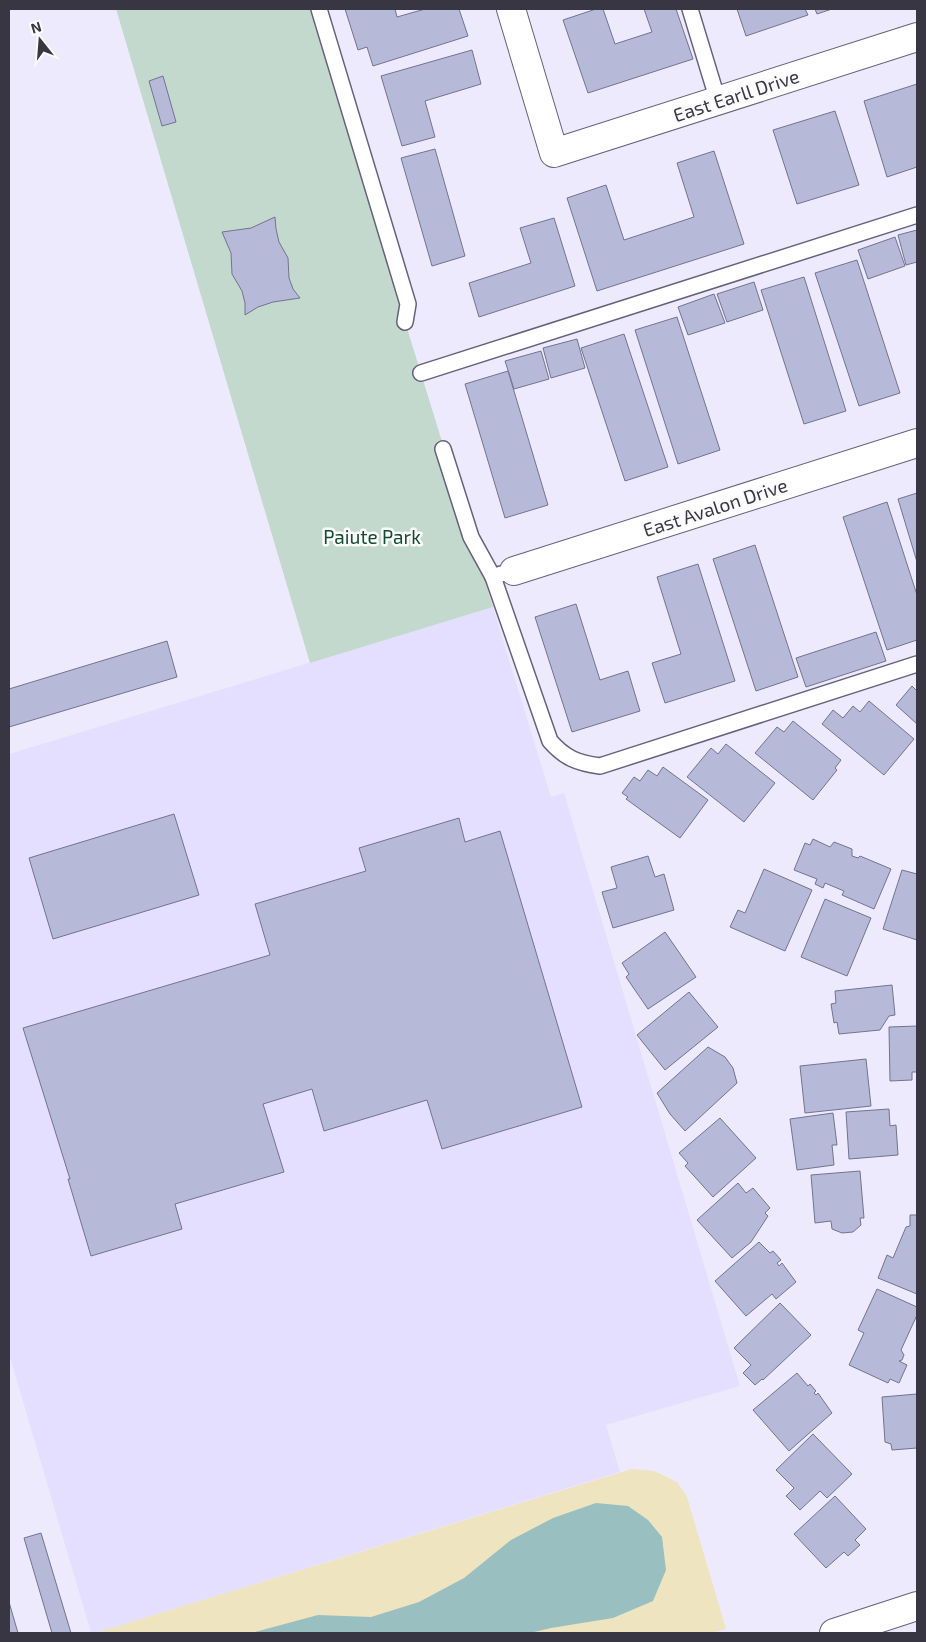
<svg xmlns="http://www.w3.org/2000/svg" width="926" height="1642" viewBox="0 0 926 1642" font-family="'Exo 2',sans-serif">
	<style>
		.built { fill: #e5dfff }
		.green { fill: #c4d9cd }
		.sand { fill: #eee4bf }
		.water { fill: #99bfc1 }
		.building { fill: #b7b9d8; stroke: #727390 }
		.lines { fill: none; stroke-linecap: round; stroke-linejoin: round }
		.service-casing { stroke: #66607c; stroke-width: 18 }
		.minor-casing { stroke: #66607c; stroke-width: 30 }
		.secondary-casing { stroke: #66607c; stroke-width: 30 }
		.service { stroke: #fff; stroke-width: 15 }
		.minor { stroke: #fff; stroke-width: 28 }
		.secondary { stroke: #fff; stroke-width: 28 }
		.labels { text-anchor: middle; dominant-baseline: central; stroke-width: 5; stroke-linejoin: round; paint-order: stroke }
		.street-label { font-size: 19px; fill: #393643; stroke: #fbfbfb }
		.park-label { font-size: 19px; fill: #124a32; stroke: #fbfbfb }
	</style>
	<rect width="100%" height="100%" fill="#eeeafe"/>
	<!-- built -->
	<path class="built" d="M493,607L551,797L564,793L740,1386L606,1425L620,1472L95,1633H91L9,1354V754Z"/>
	<!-- green -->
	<path class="green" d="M116,9H311L391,276L493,607L310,663Z"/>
	<!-- sand -->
	<path class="sand" d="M632,1469L654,1471L677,1482L687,1497L726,1629L711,1633H95Z"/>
	<!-- water -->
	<path class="water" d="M596,1503L628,1506L648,1520L662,1537L666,1570L653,1601L613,1618L551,1628L530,1633H251L318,1615L371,1617L419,1602L464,1578L511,1540L553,1518Z"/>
	<!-- building -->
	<g class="building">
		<path d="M345,9H395L397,17L425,9H459L468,36L373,66L367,47L358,50Z"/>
		<path d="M596,9H603L615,44L652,32L644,9H676L693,59L588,93L563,20Z"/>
		<path d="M737,9H805L808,15L746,36Z"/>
		<path d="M815,9H832L817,14Z"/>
		<path d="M472,50L481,84L425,101L435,137L402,146L381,76Z"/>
		<path d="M163,76L176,122L162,126L149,81Z"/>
		<path d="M917,84V167L887,177L864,101Z"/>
		<path d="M835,111L859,185L797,204L773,130Z"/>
		<path d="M435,149L465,256L432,266L401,158Z"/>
		<path d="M714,151L744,244L597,291L567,198L606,185L624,240L694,217L677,163Z"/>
		<path d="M275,217L276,229L279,242L288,258L289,278L293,289L300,298L273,302L258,307L245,315V303L242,291L232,274L231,253L222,232L251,228Z"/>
		<path d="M554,218L575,286L479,317L469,283L531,263L520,228Z"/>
		<path d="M917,230V262L906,265L898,235Z"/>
		<path d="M895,237L905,266L868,279L858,250Z"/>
		<path d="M857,260L900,393L859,406L815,273Z"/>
		<path d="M804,277L846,411L804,424L761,290Z"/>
		<path d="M754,282L763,310L727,322L717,294Z"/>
		<path d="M714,294L725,323L688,335L678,307Z"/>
		<path d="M677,317L720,450L678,464L635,330Z"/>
		<path d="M624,334L668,467L625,481L581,348Z"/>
		<path d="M577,339L585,368L551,378L543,348Z"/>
		<path d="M541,351L549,379L514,389L505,361Z"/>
		<path d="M508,371L548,505L505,518L465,384Z"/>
		<path d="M917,493V562L898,499Z"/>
		<path d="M887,502L917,595V640L887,650L843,517Z"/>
		<path d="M755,545L798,677L756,691L713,559Z"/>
		<path d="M698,564L735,681L665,703L652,663L681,654L657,577Z"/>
		<path d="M576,604L600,680L628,671L640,711L572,732L535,617Z"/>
		<path d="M876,632L886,661L806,687L796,658Z"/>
		<path d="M167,641L177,677L9,727V689Z"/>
		<path d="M912,686L917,691V724L896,705Z"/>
		<path d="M869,701L914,739L884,775L822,724L833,710L843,718L853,706L860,712Z"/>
		<path d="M793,721L841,760L835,768L837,770L813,800L755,753L777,727L784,732Z"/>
		<path d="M726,744L775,783L744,822L687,777L711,748L718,754Z"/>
		<path d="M663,767L708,800L680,838L626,799L628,797L622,793L634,777L640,781L648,770L657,776Z"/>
		<path d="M174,814L199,895L53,939L29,858Z"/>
		<path d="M459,818L465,842L500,831L582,1107L442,1149L427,1100L324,1131L312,1089L263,1104L284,1172L175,1204L182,1229L91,1256L68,1179H70L23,1028L270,955L255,904L366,871L359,848Z"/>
		<path d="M813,839L830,847L834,842L852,849V856L858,858L860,856L891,869L874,909L842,895L844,891L825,883L823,888L815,884L817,879L794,870L805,843L810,845Z"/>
		<path d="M648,856L655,877L664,874L674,910L613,928L602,892L617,888L611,867Z"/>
		<path d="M764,869L812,890L785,951L730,927L738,910L745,913Z"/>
		<path d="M902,870L917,874V940L883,929Z"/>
		<path d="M825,899L871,918L847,976L801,957Z"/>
		<path d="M665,932L696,977L648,1009L626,977L629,974L622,963Z"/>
		<path d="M892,985L895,1015L889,1016L880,1030L839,1034L837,1022L834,1023L831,1004L836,1003L835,991Z"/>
		<path d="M689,992L718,1027L665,1070L637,1035Z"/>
		<path d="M917,1026V1072H912V1080L890,1081L889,1027Z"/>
		<path d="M708,1047L725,1057L733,1068L737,1083L685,1131L670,1114L657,1093Z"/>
		<path d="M866,1059L871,1106L805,1113L800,1066Z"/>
		<path d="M889,1109L890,1126L896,1125L898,1155L849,1159L846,1112Z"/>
		<path d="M833,1113L837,1145H832L834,1165L797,1170L790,1119Z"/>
		<path d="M720,1118L756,1158L713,1197L685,1166L688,1163L679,1153Z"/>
		<path d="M860,1171L864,1218H860L861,1225L853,1232L842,1233L832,1229L831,1221L815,1223L811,1175Z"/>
		<path d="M738,1183L746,1193L753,1188L770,1208L765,1213L768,1216L751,1242L732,1258L697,1220Z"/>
		<path d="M910,1215H917V1294L878,1278L887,1255L893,1258L906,1227L910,1226Z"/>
		<path d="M759,1242L770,1253L773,1251L781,1260L777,1263L779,1266L782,1263L796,1282L776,1299L772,1294L746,1316L715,1281Z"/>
		<path d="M877,1289L917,1307V1315L901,1350L904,1355L902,1360L899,1361L907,1365L899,1383L890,1379L888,1383L849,1365L864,1333L858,1330Z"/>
		<path d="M780,1303L811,1335L763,1380L762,1379L755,1385L743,1373L751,1365L734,1348Z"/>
		<path d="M797,1373L808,1386L810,1384L816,1391L814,1393L816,1395L818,1393L832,1413L789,1451L753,1410Z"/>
		<path d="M917,1394V1448L892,1450L891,1444L885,1442L882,1397Z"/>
		<path d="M813,1434L852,1474L827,1498L820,1491L800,1510L786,1496L794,1488L776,1470Z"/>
		<path d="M835,1496L866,1529L855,1540L860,1545L848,1556L844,1552L826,1568L794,1534Z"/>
		<path d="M41,1533L71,1633H52L24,1538Z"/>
		<path d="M9,1602L18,1633H9Z"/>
	</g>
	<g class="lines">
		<defs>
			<g id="service">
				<path d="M319,9L408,304L405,322"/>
				<path d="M690,9L718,101"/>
				<path d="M421,373L917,215"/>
				<path d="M443,449L471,537L493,577L501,574"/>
				<path d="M493,577L550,741C565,758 577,763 600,766L917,664"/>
			</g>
			<g id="minor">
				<path d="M511,9L554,153L917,37"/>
				<path d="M514,571L917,443"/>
			</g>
			<path id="secondary" d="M834,1633L917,1606"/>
		</defs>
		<!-- service casing -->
		<use href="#service" class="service-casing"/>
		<!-- minor casing -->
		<use href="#minor" class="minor-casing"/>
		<!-- secondary casing -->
		<use href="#secondary" class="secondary-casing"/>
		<!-- service -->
		<use href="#service" class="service"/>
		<!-- minor -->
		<use href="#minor" class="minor"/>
		<!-- secondary -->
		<use href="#secondary" class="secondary"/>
	</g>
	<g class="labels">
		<!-- street labels -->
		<g class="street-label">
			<text transform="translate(736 95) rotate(-18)">East Earll Drive</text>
			<text transform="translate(715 507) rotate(-18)">East Avalon Drive</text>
		</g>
		<!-- park labels -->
		<g class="park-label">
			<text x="372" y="536">Paiute Park</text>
		</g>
	</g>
	<!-- border -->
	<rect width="926" height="1642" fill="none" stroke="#393643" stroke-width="20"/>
	<!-- north arrow -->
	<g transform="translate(40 40) rotate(343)" stroke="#fbfbfb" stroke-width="4" paint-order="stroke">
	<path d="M0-4L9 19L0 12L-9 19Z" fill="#393643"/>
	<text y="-8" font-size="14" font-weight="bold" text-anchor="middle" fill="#393643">N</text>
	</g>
</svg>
